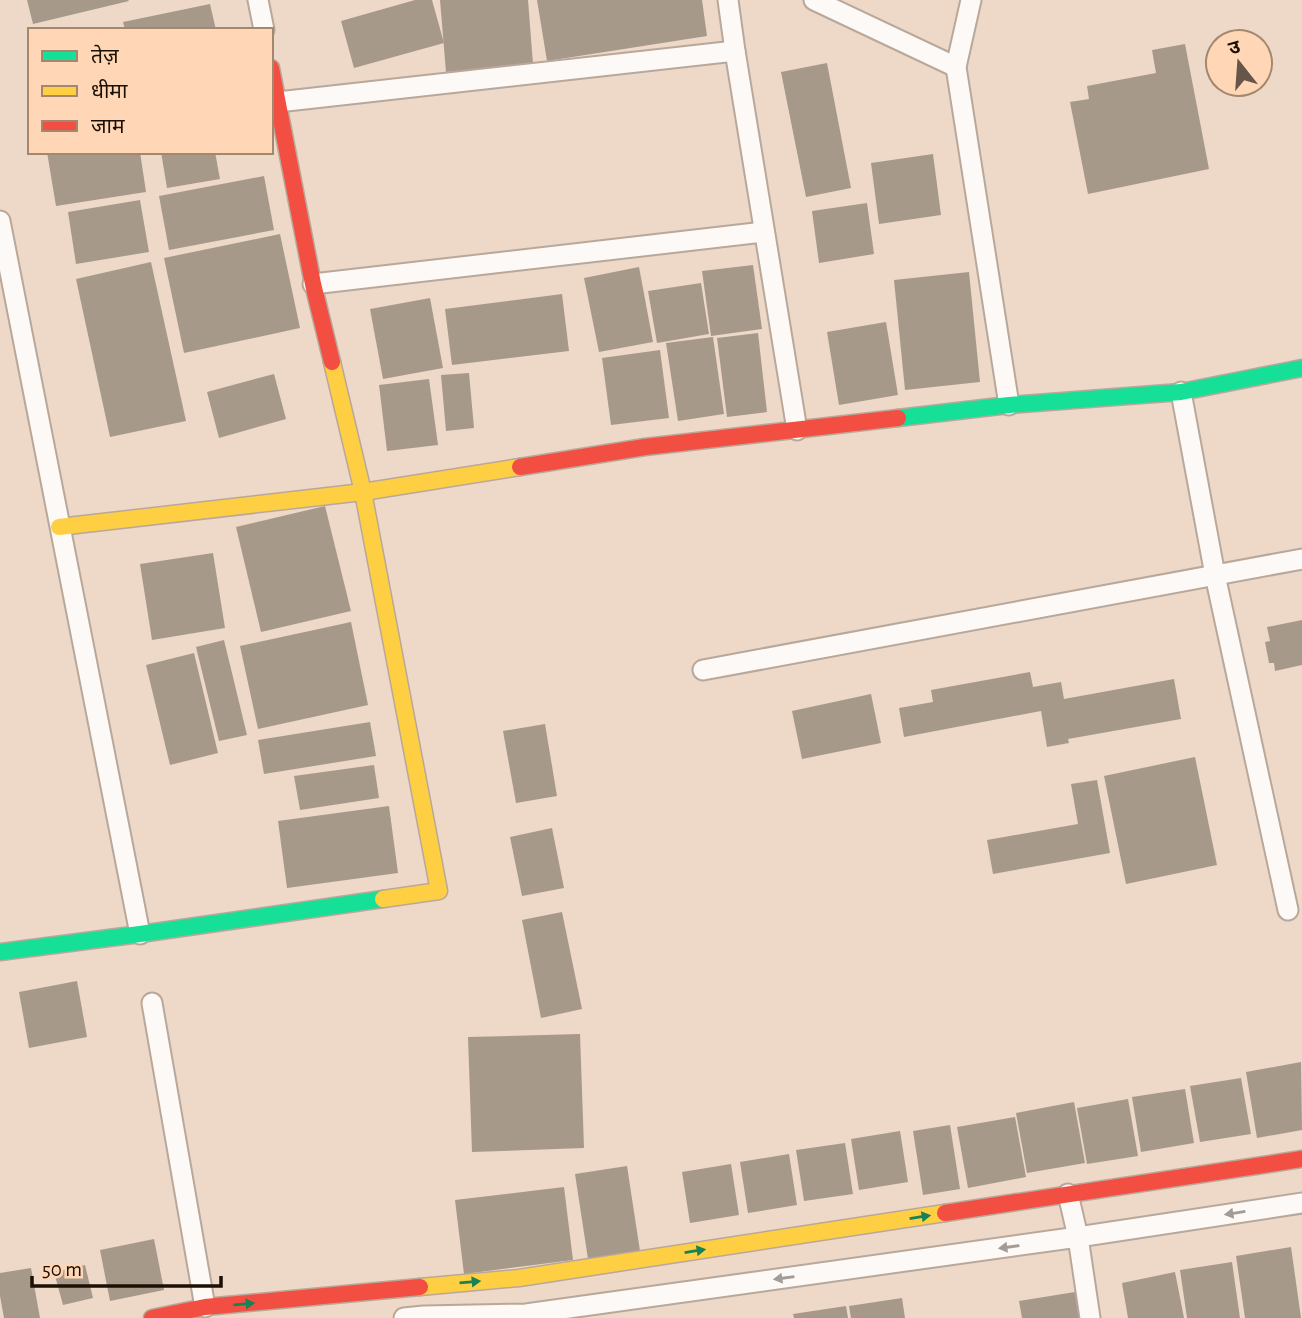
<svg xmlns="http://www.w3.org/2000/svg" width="1302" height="1318" viewBox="0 0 1302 1318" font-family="'Alegreya Sans','Noto Sans Devanagari',sans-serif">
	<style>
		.building { fill: #a7998a }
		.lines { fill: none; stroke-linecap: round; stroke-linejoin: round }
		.street-casing { stroke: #b9a89a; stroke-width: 23 }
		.fast-casing { stroke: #b9a89a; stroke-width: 19 }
		.slow-casing { stroke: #b9a89a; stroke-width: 19 }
		.jam-casing { stroke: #b9a89a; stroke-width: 19 }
		.street { stroke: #fcf9f7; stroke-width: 19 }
		.fast { stroke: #16e098; stroke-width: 16 }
		.slow { stroke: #ffcf43; stroke-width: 16 }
		.jam { stroke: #f24e42; stroke-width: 16 }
		.oneway { fill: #a29b96 }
		.oneway2 { fill: #198255 }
	</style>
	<rect width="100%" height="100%" fill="#eed8c7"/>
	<!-- building -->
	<g class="building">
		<path d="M27,0H128L129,1L33,24Z"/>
		<path d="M415,0H432L444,43L354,68L341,21Z"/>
		<path d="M440,0H528L533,64L446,72Z"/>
		<path d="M537,0H702L707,36L547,61Z"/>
		<path d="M210,4L216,30H125L123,22Z"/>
		<path d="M1185,44L1209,169L1088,194L1070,102L1089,99L1087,86L1156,73L1152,50Z"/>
		<path d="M827,63L851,188L806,197L781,72Z"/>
		<path d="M47,152H140L146,192L56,206Z"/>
		<path d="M161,152H215L220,179L167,188Z"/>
		<path d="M933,154L941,215L879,224L871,163Z"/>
		<path d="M264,176L274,230L169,250L159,196Z"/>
		<path d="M140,200L149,252L76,264L68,212Z"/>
		<path d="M867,203L874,254L819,263L812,211Z"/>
		<path d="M280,234L300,328L184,353L164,258Z"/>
		<path d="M151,262L186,421L110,437L76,279Z"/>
		<path d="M753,265L762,329L711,336L702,271Z"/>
		<path d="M639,267L653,342L599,352L584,278Z"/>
		<path d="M969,272L980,382L905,390L894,280Z"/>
		<path d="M701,283L709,334L657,343L648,291Z"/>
		<path d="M562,294L569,351L452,365L445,309Z"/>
		<path d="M430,298L443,368L383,379L370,309Z"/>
		<path d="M886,322L898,395L839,405L827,332Z"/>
		<path d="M758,333L767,412L727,417L717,338Z"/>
		<path d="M713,337L724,414L678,421L666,343Z"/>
		<path d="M660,350L669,418L611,425L602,358Z"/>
		<path d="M469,373L474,428L446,431L441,375Z"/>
		<path d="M274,374L286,419L219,438L207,392Z"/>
		<path d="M429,379L438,445L387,451L379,385Z"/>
		<path d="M325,506L351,611L261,632L236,527Z"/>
		<path d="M213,553L225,628L152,640L140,564Z"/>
		<path d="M1302,620V665L1275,671L1274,663H1269L1265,642L1270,641L1267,627Z"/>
		<path d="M351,622L368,705L258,729L240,646Z"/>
		<path d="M224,640L247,735L219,741L196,647Z"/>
		<path d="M194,653L218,753L170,765L146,665Z"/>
		<path d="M1030,672L1033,687L1061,682L1064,699L1174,679L1181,719L1068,739L1069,743L1047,747L1041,711L904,737L899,708L933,702L931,690Z"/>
		<path d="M871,694L881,743L802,759L792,711Z"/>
		<path d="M370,722L376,756L264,774L258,740Z"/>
		<path d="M545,724L557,796L516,803L503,731Z"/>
		<path d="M1195,757L1217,865L1126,884L1104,776Z"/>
		<path d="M374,765L379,798L300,810L294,776Z"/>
		<path d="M1097,780L1110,853L993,874L987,840L1078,824L1071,784Z"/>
		<path d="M389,806L398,873L287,888L278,821Z"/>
		<path d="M552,828L564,888L522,896L510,837Z"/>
		<path d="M562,912L582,1009L541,1018L522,920Z"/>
		<path d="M77,981L87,1037L29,1048L19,992Z"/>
		<path d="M580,1034L584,1148L472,1152L468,1037Z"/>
		<path d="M1301,1062L1302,1130L1257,1138L1246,1072Z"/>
		<path d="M1241,1078L1251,1134L1200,1142L1190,1086Z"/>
		<path d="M1185,1089L1194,1143L1141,1152L1132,1097Z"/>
		<path d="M1128,1099L1138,1156L1087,1164L1077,1108Z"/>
		<path d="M1074,1102L1085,1163L1027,1173L1016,1113Z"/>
		<path d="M1015,1117L1026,1177L968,1188L957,1127Z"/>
		<path d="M950,1125L960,1189L923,1195L913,1131Z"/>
		<path d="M900,1131L908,1182L859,1190L851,1139Z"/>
		<path d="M845,1143L853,1194L804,1201L796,1150Z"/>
		<path d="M789,1154L797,1205L748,1213L740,1162Z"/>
		<path d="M731,1164L739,1215L690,1223L682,1172Z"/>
		<path d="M627,1166L640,1251L588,1259L575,1174Z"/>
		<path d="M564,1187L573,1260L464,1274L455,1200Z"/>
		<path d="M154,1239L164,1290L110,1301L100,1250Z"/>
		<path d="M1291,1247L1301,1318H1245L1236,1256Z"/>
		<path d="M1232,1262L1240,1318H1187L1180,1270Z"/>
		<path d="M85,1265L93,1298L63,1305L54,1272Z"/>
		<path d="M31,1268L40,1318H4L0,1296V1273Z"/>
		<path d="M1175,1272L1184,1318H1128L1122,1283Z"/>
		<path d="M1075,1292L1080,1318H1022L1019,1301Z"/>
		<path d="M902,1298L905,1318H851L849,1306Z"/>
		<path d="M846,1306L848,1318H794L793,1314Z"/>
	</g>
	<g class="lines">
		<defs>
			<g id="street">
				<path d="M258,0L264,30"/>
				<path d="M728,0L735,51L797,430"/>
				<path d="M814,0L956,67"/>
				<path d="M971,0L956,67L1009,405"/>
				<path d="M278,102L735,51"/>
				<path d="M0,221L140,934"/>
				<path d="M313,284L764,232"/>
				<path d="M1181,392L1215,575L1288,910"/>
				<path d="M703,670L1302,559"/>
				<path d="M152,1003L205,1307"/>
				<path d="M1068,1194L1078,1237L1090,1318"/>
				<path d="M404,1318L424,1316L526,1314L1078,1237L1302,1203"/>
			</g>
			<g id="fast">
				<path d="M898,418L1009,405L1181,392L1302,368"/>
				<path d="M0,952L140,934L383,899"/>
			</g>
			<g id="slow">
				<path d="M332,362L363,492L439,891L383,899"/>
				<path d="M59,527L363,492L520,467"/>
				<path d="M420,1287L519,1278L945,1213"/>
			</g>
			<g id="jam">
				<path d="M271,68L313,284L332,362"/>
				<path d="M520,467L645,447L898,418"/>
				<path d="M945,1213L1302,1159"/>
				<path d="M152,1318L205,1307L420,1287"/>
			</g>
		</defs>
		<!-- street casing -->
		<use href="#street" class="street-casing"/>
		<!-- fast casing -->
		<use href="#fast" class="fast-casing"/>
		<!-- slow casing -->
		<use href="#slow" class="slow-casing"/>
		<!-- jam casing -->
		<use href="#jam" class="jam-casing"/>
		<!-- street -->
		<use href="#street" class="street"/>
		<!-- fast -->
		<use href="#fast" class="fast"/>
		<!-- slow -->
		<use href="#slow" class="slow"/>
		<!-- jam -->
		<use href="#jam" class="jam"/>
	</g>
	<!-- one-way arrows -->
	<defs><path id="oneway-solid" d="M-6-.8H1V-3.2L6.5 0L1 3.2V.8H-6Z" transform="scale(1.75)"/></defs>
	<g class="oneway">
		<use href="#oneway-solid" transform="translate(1235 1213) rotate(171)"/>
		<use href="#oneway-solid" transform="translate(1009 1247) rotate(172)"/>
		<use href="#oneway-solid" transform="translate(784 1278) rotate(172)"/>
	</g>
	<g class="oneway2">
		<use href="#oneway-solid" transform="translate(920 1217) rotate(-9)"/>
		<use href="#oneway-solid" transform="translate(695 1251) rotate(-9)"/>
		<use href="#oneway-solid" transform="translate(470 1282) rotate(-5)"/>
		<use href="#oneway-solid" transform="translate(244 1304) rotate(-5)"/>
	</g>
	<!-- legend -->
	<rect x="28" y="28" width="245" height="126" fill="#ffd7b6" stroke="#a4876f" stroke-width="2"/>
	<rect x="42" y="51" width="35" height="10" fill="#16e098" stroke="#a4876f" stroke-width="2"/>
	<text x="91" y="63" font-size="21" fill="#1c0f04">तेज़</text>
	<rect x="42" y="86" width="35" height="10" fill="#ffcf43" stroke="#a4876f" stroke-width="2"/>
	<text x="91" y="98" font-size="21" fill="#1c0f04">धीमा</text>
	<rect x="42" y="121" width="35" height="10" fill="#f24e42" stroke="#a4876f" stroke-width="2"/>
	<text x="91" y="133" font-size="21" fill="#1c0f04">जाम</text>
	<!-- north arrow -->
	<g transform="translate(1239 63) rotate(343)"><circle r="33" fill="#ffd7b6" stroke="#a4876f" stroke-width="2"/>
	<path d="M0-5L12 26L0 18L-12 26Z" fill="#665548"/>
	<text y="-10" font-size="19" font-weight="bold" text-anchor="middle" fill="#1c0f04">उ</text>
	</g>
	<!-- scale -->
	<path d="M32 1276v10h189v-10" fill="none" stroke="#1c0f04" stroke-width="3.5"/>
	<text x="42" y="1276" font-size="21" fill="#1c0f04" stroke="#ffd7b6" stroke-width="5" paint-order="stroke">50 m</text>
</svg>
